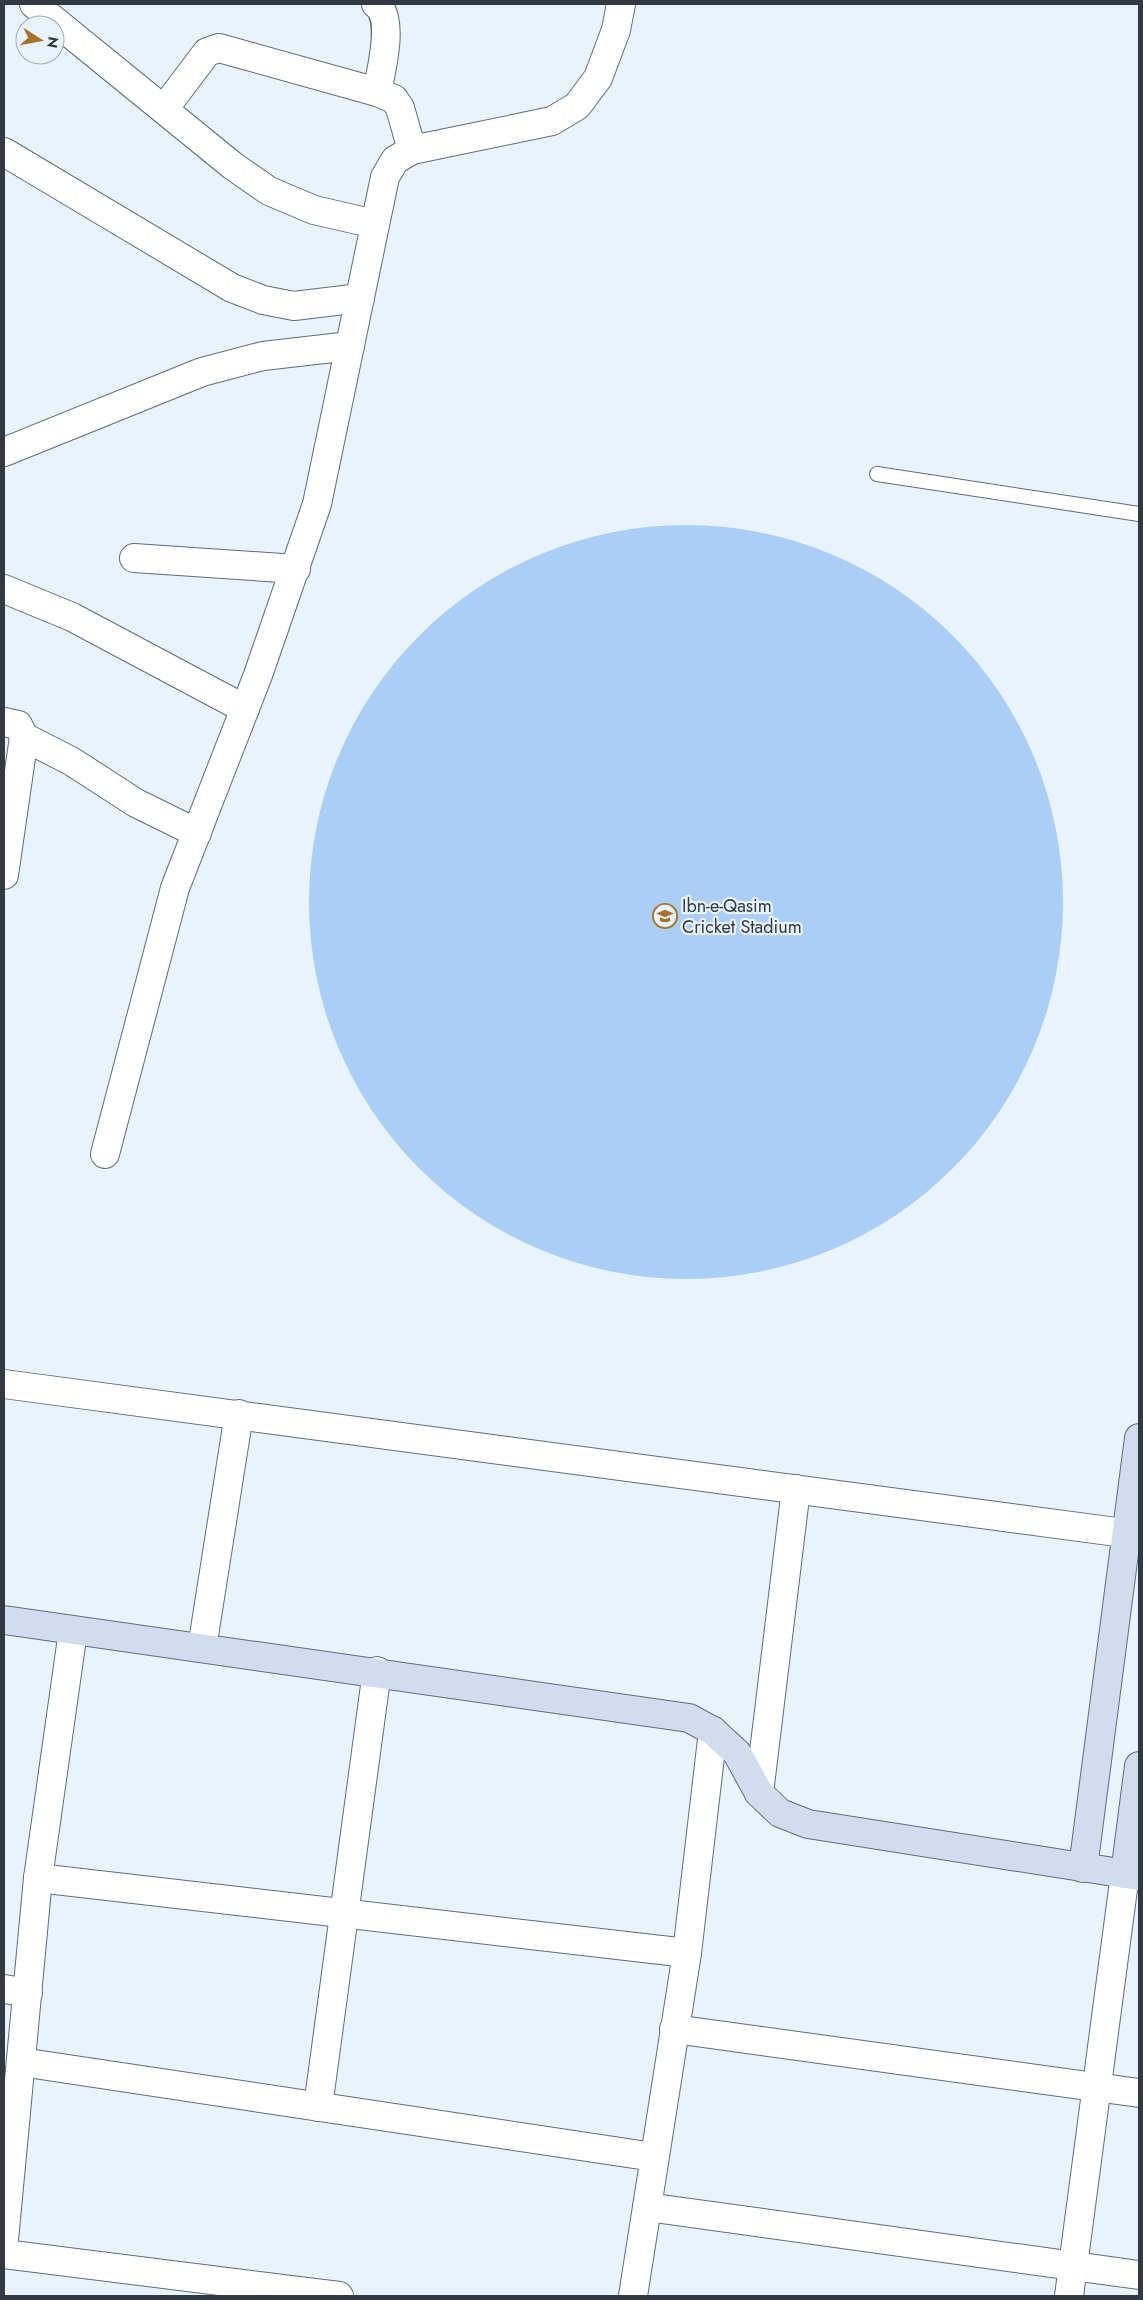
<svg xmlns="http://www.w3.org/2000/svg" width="1143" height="2300" viewBox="0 0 1143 2300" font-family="Jost,sans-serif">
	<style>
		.green { fill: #abcef7 }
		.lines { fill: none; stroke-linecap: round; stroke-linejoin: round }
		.lane-casing { stroke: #5e6c7c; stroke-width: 16 }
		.street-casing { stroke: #5e6c7c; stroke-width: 30 }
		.secondary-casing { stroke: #5e6c7c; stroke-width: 30 }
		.lane { stroke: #fff; stroke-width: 14 }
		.street { stroke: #fff; stroke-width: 28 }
		.secondary { stroke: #cfddee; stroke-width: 28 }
		.labels { text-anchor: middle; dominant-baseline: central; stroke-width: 4.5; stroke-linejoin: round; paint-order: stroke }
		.poi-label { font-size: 18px; fill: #333940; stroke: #e9f3fe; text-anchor: start }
	</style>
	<rect width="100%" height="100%" fill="#e9f3fe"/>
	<!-- green -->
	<circle class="green" cx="686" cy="902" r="377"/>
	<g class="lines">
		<defs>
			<path id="lane" d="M877,474L1139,514"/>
			<g id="street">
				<path d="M34,4L233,166L269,191L314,210L375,224"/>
				<path d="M376,4C395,17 381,72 377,92"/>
				<path d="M164,109L207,52L219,48L377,92L394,99L400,108L412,150"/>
				<path d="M4,152L232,288L263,300L294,306L360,298"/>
				<path d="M4,452L202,372L263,356L350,346"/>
				<path d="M134,558L296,569"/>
				<path d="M4,589L72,617L245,709"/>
				<path d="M4,722L18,725L24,737L4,875"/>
				<path d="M24,737L71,761L136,803L197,833"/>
				<path d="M105,1154L175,888L258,675L317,504L385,177L395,160L412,150L552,121L577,106L598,78L616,30L621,4"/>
				<path d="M4,1384L1139,1535"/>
				<path d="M202,1648L239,1414"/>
				<path d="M759,1793L796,1489"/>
				<path d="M38,1878L687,1953"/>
				<path d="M4,1989L28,1993"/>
				<path d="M674,2029L1139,2093"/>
				<path d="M21,2062L654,2157"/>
				<path d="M318,2107L377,1671"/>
				<path d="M647,2207L1139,2275"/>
				<path d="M4,2240L38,1878L73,1631"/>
				<path d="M4,2254L339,2296"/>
				<path d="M633,2296L687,1953L713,1731"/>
				<path d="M1069,2296L1125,1874"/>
			</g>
			<g id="secondary">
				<path d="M4,1620L689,1718L713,1731L737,1753L759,1793L780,1813L808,1824L1139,1876"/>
				<path d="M1083,1868L1139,1438"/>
				<path d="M1125,1874L1139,1766"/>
			</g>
		</defs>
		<!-- lane casing -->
		<use href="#lane" class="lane-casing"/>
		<!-- street casing -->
		<use href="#street" class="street-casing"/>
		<!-- secondary casing -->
		<use href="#secondary" class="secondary-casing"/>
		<!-- lane -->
		<use href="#lane" class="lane"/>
		<!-- street -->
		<use href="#street" class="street"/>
		<!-- secondary -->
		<use href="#secondary" class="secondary"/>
	</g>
	<!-- icons -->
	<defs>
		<symbol id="school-ring" viewBox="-11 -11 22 22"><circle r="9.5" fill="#e9f3fe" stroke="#a7732c" stroke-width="1.5"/><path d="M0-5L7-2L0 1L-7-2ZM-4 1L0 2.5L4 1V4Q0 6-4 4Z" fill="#a7732c"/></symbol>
	</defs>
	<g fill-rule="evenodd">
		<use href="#school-ring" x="651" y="902" width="28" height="28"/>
	</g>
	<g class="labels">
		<!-- poi labels -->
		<g class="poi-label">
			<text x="682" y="906">Ibn-e-Qasim<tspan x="682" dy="21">Cricket Stadium</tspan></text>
		</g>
	</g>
	<!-- border -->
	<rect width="1143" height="2300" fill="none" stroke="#333940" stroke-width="10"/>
	<!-- north arrow -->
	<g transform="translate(40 40) rotate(101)"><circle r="24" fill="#e9f3fe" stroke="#a0a9b2"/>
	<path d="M0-4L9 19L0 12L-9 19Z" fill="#a7732c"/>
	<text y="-8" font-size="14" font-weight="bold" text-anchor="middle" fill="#333940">N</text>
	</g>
</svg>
